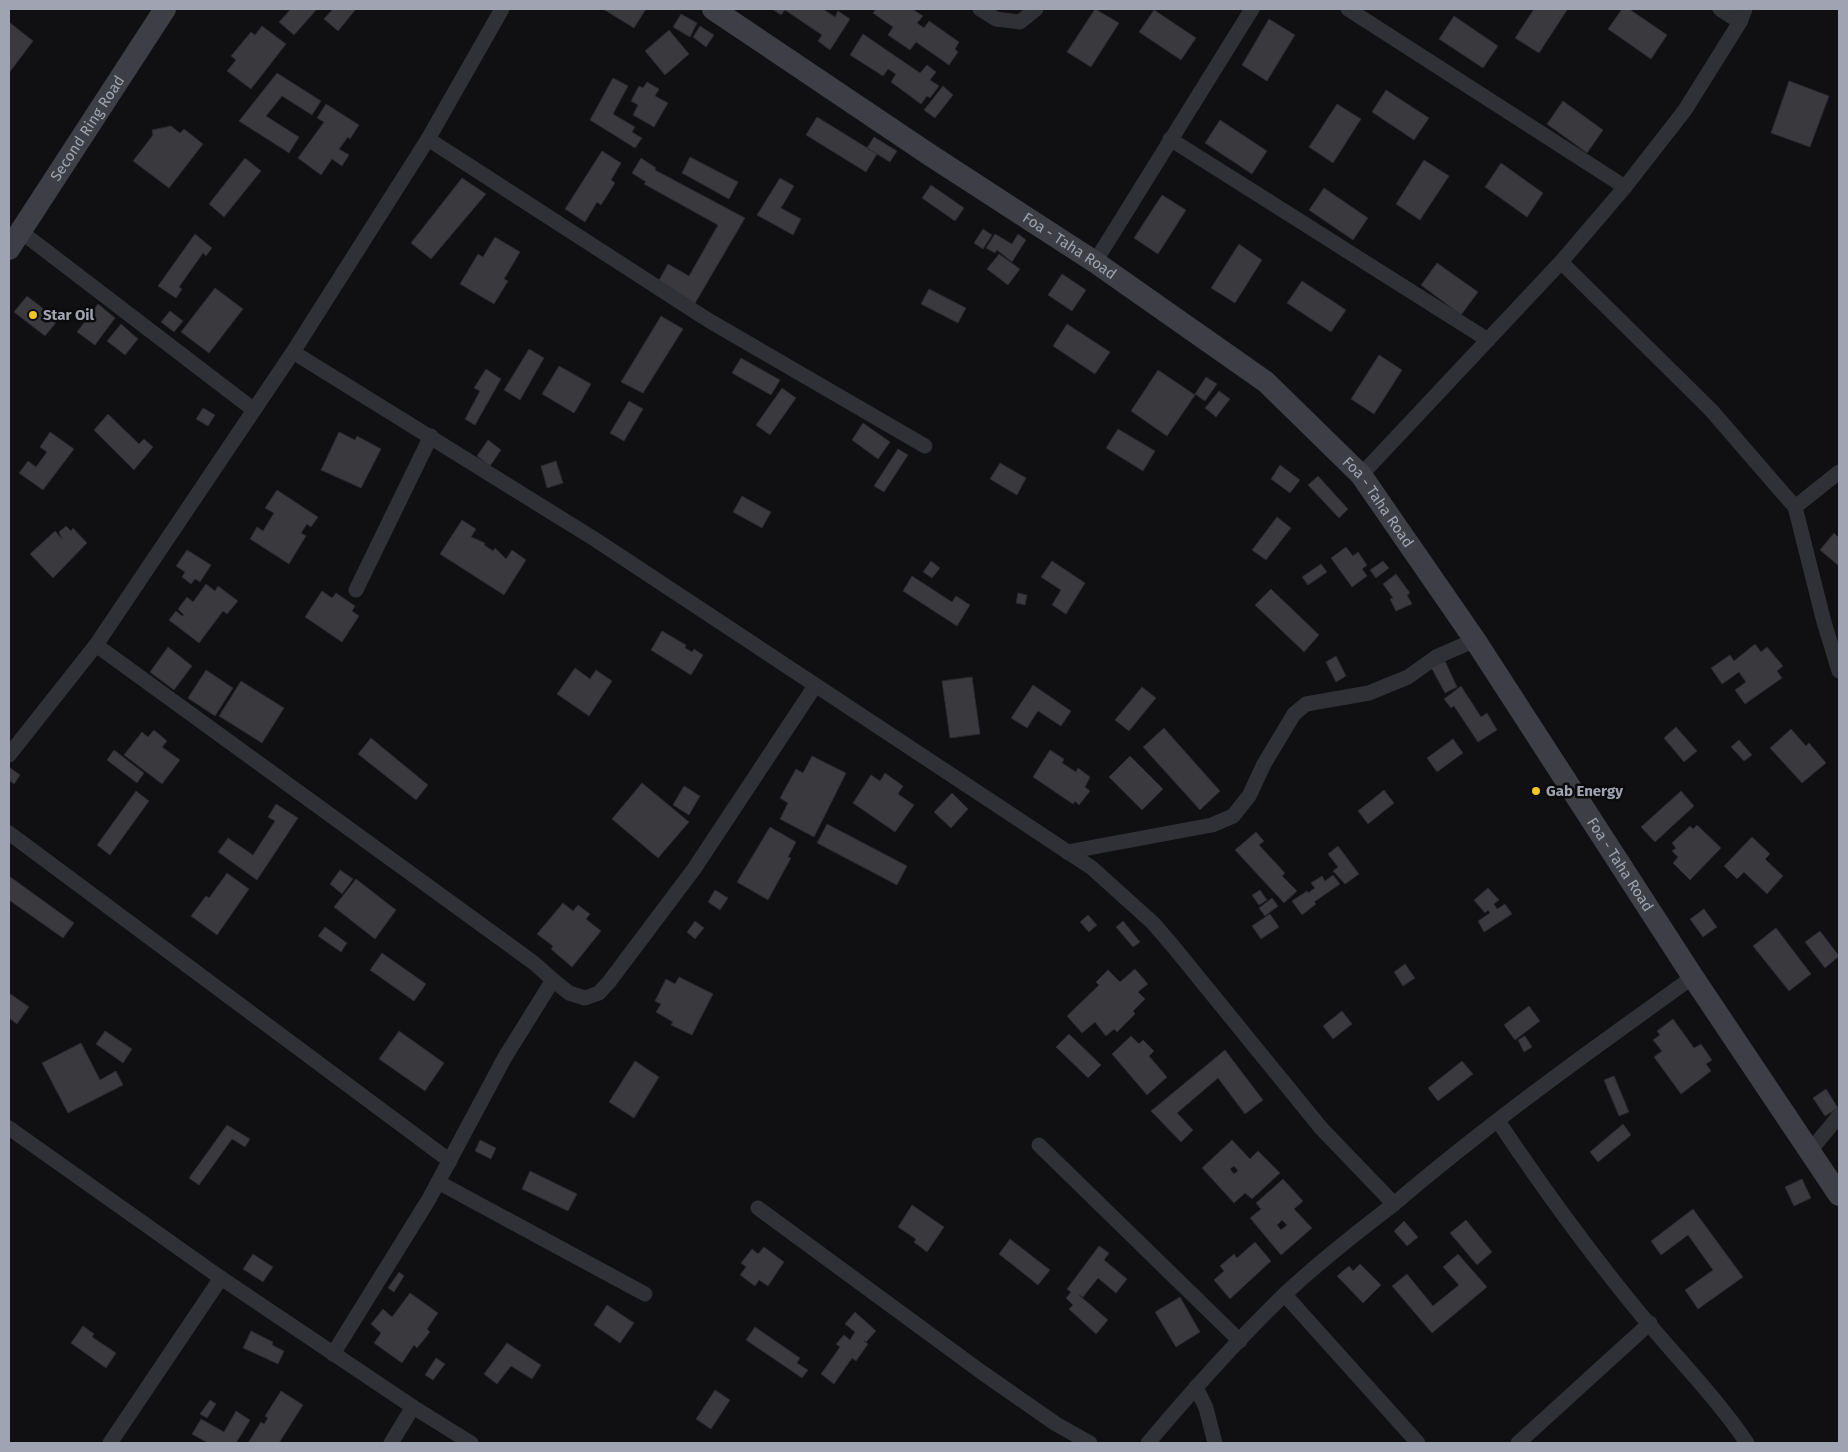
<svg xmlns="http://www.w3.org/2000/svg" width="1848" height="1452" viewBox="0 0 1848 1452" font-family="'Fira Sans',sans-serif">
	<style>
		.building { fill: #3a393e; stroke: #2a292d; fill-rule: evenodd }
		.lines { fill: none; stroke-linecap: round; stroke-linejoin: round }
		.street { stroke: #303136; stroke-width: 15 }
		.secondary { stroke: #3e3f46; stroke-width: 22 }
		.poi-dot { fill: #f2c527; stroke: #0b0b0c; stroke-width: 2 }
		.labels { text-anchor: middle; dominant-baseline: central; stroke-width: 5; stroke-linejoin: round; paint-order: stroke }
		.street-label { font-size: 15px; fill: #a0a4b2; stroke: #0b0b0c }
		.poi-label { font-size: 15px; font-weight: bold; fill: #a0a4b2; stroke: #0b0b0c; text-anchor: start }
	</style>
	<rect width="100%" height="100%" fill="#100f11"/>
	<!-- building -->
	<g class="building">
		<path d="M291,9H317L294,35L279,22Z"/>
		<path d="M333,9H356L338,31L324,19Z"/>
		<path d="M603,9H646L634,28Z"/>
		<path d="M772,9H823L835,17L838,11L850,19L830,50L818,41L822,35L785,10L781,15Z"/>
		<path d="M876,9H912L923,16L917,23L924,28L929,21L959,42L955,49L958,52L949,65L916,42L910,50L888,35L893,27L873,13Z"/>
		<path d="M1095,9L1119,23L1091,67L1067,52Z"/>
		<path d="M1534,9L1567,10L1539,53L1515,38Z"/>
		<path d="M1622,9H1629L1667,35L1651,59L1608,29Z"/>
		<path d="M1154,10L1196,38L1181,60L1139,32Z"/>
		<path d="M681,14L697,23L690,37L673,27Z"/>
		<path d="M1454,16L1498,46L1483,68L1439,39Z"/>
		<path d="M1269,19L1295,35L1267,81L1242,65Z"/>
		<path d="M9,22L33,41L9,73Z"/>
		<path d="M262,26L286,44L251,89L227,71L236,60L231,56L251,32L255,35Z"/>
		<path d="M700,26L714,35L706,47L693,37Z"/>
		<path d="M669,30L689,54L665,75L645,51Z"/>
		<path d="M863,34L920,73L927,65L936,72L930,80L939,86L930,98L927,96L921,104L891,82L896,74L888,69L883,76L850,55Z"/>
		<path d="M277,73L321,101L312,115L282,96L266,116L299,137L289,153L239,121Z"/>
		<path d="M613,78L628,86L613,114L635,127L632,132L642,138L635,148L590,120Z"/>
		<path d="M1789,81L1829,96L1810,147L1771,133Z"/>
		<path d="M647,82L659,89L655,96L668,103L654,127L633,115L638,105L631,101L639,86L643,88Z"/>
		<path d="M943,86L953,95L935,118L924,110Z"/>
		<path d="M1386,90L1429,118L1414,140L1372,112Z"/>
		<path d="M1563,101L1603,130L1587,153L1547,124Z"/>
		<path d="M326,104L359,125L350,139L348,137L339,149L349,155L342,166L332,159L321,175L298,158L324,122L317,118Z"/>
		<path d="M1337,104L1361,119L1333,163L1309,147Z"/>
		<path d="M817,117L877,154L866,172L806,135Z"/>
		<path d="M1220,120L1267,151L1252,174L1205,143Z"/>
		<path d="M171,126L180,133L184,129L203,144L169,188L133,161L153,135L152,130Z"/>
		<path d="M874,137L897,151L890,162L867,148Z"/>
		<path d="M602,151L621,163L611,180L615,183L601,205L597,202L585,222L565,209Z"/>
		<path d="M690,157L738,182L729,199L682,173Z"/>
		<path d="M245,158L261,171L224,217L209,204Z"/>
		<path d="M641,158L656,168L655,170L745,218L694,305L657,284L668,264L689,276L718,225L644,184L646,182L632,173Z"/>
		<path d="M1424,160L1449,176L1420,220L1396,204Z"/>
		<path d="M1501,163L1543,193L1527,217L1485,187Z"/>
		<path d="M462,178L486,194L431,259L411,243Z"/>
		<path d="M780,178L794,186L781,208L801,219L793,235L757,215Z"/>
		<path d="M931,185L964,208L955,221L922,198Z"/>
		<path d="M1324,188L1368,218L1353,240L1309,210Z"/>
		<path d="M1162,195L1186,210L1158,254L1134,238Z"/>
		<path d="M983,229L992,235L983,249L974,243Z"/>
		<path d="M195,234L212,248L206,256L203,253L179,287L182,289L176,298L158,286Z"/>
		<path d="M995,234L1012,244L1018,234L1026,240L1012,262L997,250L995,253L986,248Z"/>
		<path d="M495,237L520,252L504,279L508,281L494,304L460,284L478,254L483,257Z"/>
		<path d="M1239,244L1262,260L1235,303L1211,288Z"/>
		<path d="M999,254L1020,269L1008,285L987,269Z"/>
		<path d="M1437,263L1478,292L1461,315L1421,285Z"/>
		<path d="M1062,274L1086,290L1072,311L1048,295Z"/>
		<path d="M1302,281L1346,310L1331,332L1287,303Z"/>
		<path d="M215,288L243,309L209,353L181,332Z"/>
		<path d="M929,289L966,308L958,323L921,304Z"/>
		<path d="M27,296L58,320L45,336L14,312Z"/>
		<path d="M98,304L115,318L95,345L77,332Z"/>
		<path d="M170,311L183,321L174,332L161,322Z"/>
		<path d="M661,316L683,329L643,393L621,382Z"/>
		<path d="M121,324L138,339L125,355L107,341Z"/>
		<path d="M1067,324L1110,352L1095,374L1053,346Z"/>
		<path d="M529,349L544,358L520,400L504,390Z"/>
		<path d="M1379,355L1402,370L1374,414L1351,399Z"/>
		<path d="M741,358L780,380L771,395L732,373Z"/>
		<path d="M559,366L591,384L574,413L542,394Z"/>
		<path d="M486,369L501,379L475,425L465,419L480,391L474,388Z"/>
		<path d="M1158,370L1195,395L1167,436L1131,411Z"/>
		<path d="M1206,377L1217,384L1205,401L1195,394Z"/>
		<path d="M782,388L796,398L770,435L756,425Z"/>
		<path d="M1219,391L1230,399L1216,417L1205,408Z"/>
		<path d="M629,401L643,409L624,441L610,433Z"/>
		<path d="M203,408L215,415L208,426L196,419Z"/>
		<path d="M108,414L139,444L144,439L153,447L134,470L94,430Z"/>
		<path d="M863,423L890,442L878,459L852,440Z"/>
		<path d="M1118,429L1155,451L1143,471L1106,448Z"/>
		<path d="M50,432L74,449L43,490L19,473L28,461L36,467L47,452L40,447Z"/>
		<path d="M339,432L355,440L357,436L381,449L361,488L321,470Z"/>
		<path d="M488,440L501,450L490,466L477,456Z"/>
		<path d="M898,449L908,455L884,492L874,486Z"/>
		<path d="M556,461L563,483L547,488L541,466Z"/>
		<path d="M1000,463L1026,478L1017,495L990,479Z"/>
		<path d="M1280,465L1300,480L1290,493L1271,479Z"/>
		<path d="M1318,476L1348,509L1339,518L1308,485Z"/>
		<path d="M277,490L318,517L311,527L307,524L301,533L306,536L289,564L250,539L257,527L263,531L274,513L265,508Z"/>
		<path d="M742,496L771,512L762,528L733,512Z"/>
		<path d="M1277,517L1291,528L1266,560L1252,550Z"/>
		<path d="M462,520L476,529L471,537L485,543L484,545L493,551L495,548L506,559L512,550L526,560L504,595L440,554Z"/>
		<path d="M66,526L71,531L73,528L87,543L53,578L30,554L55,531L62,539L59,532Z"/>
		<path d="M1834,533L1839,538V566L1820,550Z"/>
		<path d="M1346,547L1353,556L1358,552L1367,565L1362,569L1367,576L1352,587L1331,558Z"/>
		<path d="M187,550L211,565L200,582L195,579L191,584L182,577L185,572L176,566Z"/>
		<path d="M931,561L940,568L932,578L923,572Z"/>
		<path d="M1052,561L1085,583L1066,614L1052,605L1061,590L1041,577Z"/>
		<path d="M1383,561L1389,568L1376,578L1370,570Z"/>
		<path d="M1321,564L1327,572L1308,585L1302,577Z"/>
		<path d="M1396,574L1410,593L1407,595L1412,604L1396,611L1390,599L1393,598L1383,584Z"/>
		<path d="M912,576L952,602L956,596L970,605L957,626L903,591Z"/>
		<path d="M206,584L215,591L218,586L238,601L227,614L223,611L199,643L169,620L176,611L182,616L184,615L178,609L187,597L193,602Z"/>
		<path d="M1271,589L1319,635L1304,652L1255,605Z"/>
		<path d="M322,591L332,598L336,593L355,606L352,611L359,616L342,642L305,617Z"/>
		<path d="M1018,593L1027,595L1025,605L1016,603Z"/>
		<path d="M662,631L686,645L685,648L692,652L694,649L703,655L691,675L651,650Z"/>
		<path d="M1755,644L1761,652L1767,647L1783,666L1777,671L1782,678L1745,704L1735,690L1746,682L1739,672L1722,684L1711,668L1730,655L1734,661Z"/>
		<path d="M168,647L192,666L174,690L150,672Z"/>
		<path d="M1336,656L1346,676L1336,682L1326,662Z"/>
		<path d="M1445,661L1457,687L1445,693L1431,667Z"/>
		<path d="M575,668L590,679L596,670L612,681L589,716L557,694Z"/>
		<path d="M206,670L233,688L215,716L188,698Z"/>
		<path d="M972,677L980,734L950,738L942,681Z"/>
		<path d="M241,681L284,708L262,743L219,716Z"/>
		<path d="M1033,685L1071,711L1061,726L1038,711L1027,728L1011,718Z"/>
		<path d="M1461,686L1481,717L1487,713L1497,730L1478,742L1454,706L1451,708L1444,699Z"/>
		<path d="M1142,687L1156,698L1129,731L1115,720Z"/>
		<path d="M1676,727L1697,751L1684,762L1664,738Z"/>
		<path d="M1164,728L1220,791L1200,810L1143,747Z"/>
		<path d="M1791,729L1806,746L1809,743L1826,763L1802,783L1770,748Z"/>
		<path d="M154,730L167,741L162,747L180,760L162,784L124,755L142,732L148,737Z"/>
		<path d="M371,738L428,785L416,800L358,754Z"/>
		<path d="M1453,739L1463,753L1437,772L1427,758Z"/>
		<path d="M1739,740L1752,755L1744,761L1731,747Z"/>
		<path d="M114,750L144,773L137,783L107,760Z"/>
		<path d="M1050,750L1064,759L1062,763L1076,772L1078,768L1090,777L1085,787L1090,791L1079,805L1075,801L1073,804L1033,777Z"/>
		<path d="M812,756L846,773L814,837L780,819L788,803L780,798L796,769L803,773Z"/>
		<path d="M1130,756L1163,789L1142,810L1109,777Z"/>
		<path d="M9,767L20,775L14,784L9,780Z"/>
		<path d="M885,773L903,786L898,794L914,805L895,832L853,803L871,775L880,781Z"/>
		<path d="M642,783L689,822L658,858L612,819Z"/>
		<path d="M684,786L700,796L689,815L673,805Z"/>
		<path d="M1384,790L1394,803L1368,824L1358,811Z"/>
		<path d="M136,791L149,801L110,855L97,845Z"/>
		<path d="M1681,791L1694,806L1655,842L1641,827Z"/>
		<path d="M952,793L968,809L951,828L934,812Z"/>
		<path d="M276,804L298,818L257,880L218,852L228,838L253,855L275,821L268,817Z"/>
		<path d="M827,824L907,866L897,885L817,843Z"/>
		<path d="M1697,825L1721,848L1690,880L1673,863L1678,857L1672,851L1676,848L1672,843L1690,826L1693,829Z"/>
		<path d="M770,827L796,842L788,857L791,858L768,900L737,882Z"/>
		<path d="M1256,832L1264,841L1259,845L1285,873L1282,876L1297,891L1284,903L1235,850Z"/>
		<path d="M1752,837L1770,854L1765,859L1783,876L1767,894L1744,872L1737,879L1724,866Z"/>
		<path d="M1338,846L1359,874L1345,884L1333,871L1338,867L1328,854Z"/>
		<path d="M340,870L353,879L342,894L330,884Z"/>
		<path d="M227,873L249,889L217,935L191,916L206,896L209,898Z"/>
		<path d="M1333,875L1340,884L1314,902L1316,904L1302,915L1292,901L1307,891L1308,893L1315,888L1311,883L1322,876L1325,881Z"/>
		<path d="M9,876L74,923L63,938L9,900Z"/>
		<path d="M356,879L396,910L375,939L334,907Z"/>
		<path d="M1488,888L1499,900L1494,904L1497,909L1505,904L1512,914L1484,932L1478,921L1490,913L1488,910L1485,913L1474,900Z"/>
		<path d="M715,890L728,898L720,910L708,902Z"/>
		<path d="M1260,890L1267,900L1259,905L1252,895Z"/>
		<path d="M1272,898L1278,906L1265,916L1259,908Z"/>
		<path d="M563,903L573,911L578,905L590,914L586,919L601,931L572,967L551,949L553,946L537,934Z"/>
		<path d="M1704,909L1717,927L1703,937L1690,919Z"/>
		<path d="M1270,914L1279,927L1261,939L1252,926Z"/>
		<path d="M1088,915L1097,925L1089,932L1080,922Z"/>
		<path d="M695,921L704,928L695,939L687,932Z"/>
		<path d="M1123,921L1140,942L1133,947L1116,927Z"/>
		<path d="M325,927L347,943L341,952L318,936Z"/>
		<path d="M1776,928L1811,974L1789,991L1753,946Z"/>
		<path d="M1820,931L1839,956L1825,968L1805,942Z"/>
		<path d="M382,953L426,984L414,1001L370,970Z"/>
		<path d="M1405,964L1415,978L1403,986L1394,972Z"/>
		<path d="M1135,969L1148,984L1138,992L1145,999L1133,1011L1135,1014L1117,1032L1114,1029L1106,1036L1095,1022L1082,1033L1067,1016L1099,985L1096,982L1108,970L1120,982Z"/>
		<path d="M679,977L713,994L692,1035L671,1025L673,1022L656,1012L661,1004L655,1001L666,979L675,984Z"/>
		<path d="M9,993L29,1007L17,1024L9,1018Z"/>
		<path d="M1529,1006L1540,1021L1515,1040L1504,1025Z"/>
		<path d="M1342,1011L1352,1024L1333,1039L1323,1026Z"/>
		<path d="M1673,1019L1694,1048L1701,1044L1712,1060L1706,1064L1711,1071L1681,1094L1654,1057L1662,1051L1653,1040L1660,1035L1657,1031Z"/>
		<path d="M105,1031L132,1049L123,1063L96,1044Z"/>
		<path d="M399,1031L444,1063L425,1091L379,1059Z"/>
		<path d="M1069,1034L1101,1065L1088,1078L1056,1047Z"/>
		<path d="M1131,1036L1139,1044L1143,1040L1154,1051L1149,1056L1167,1077L1147,1095L1112,1054Z"/>
		<path d="M1525,1036L1532,1047L1524,1052L1518,1040Z"/>
		<path d="M81,1043L100,1080L116,1071L123,1085L68,1113L42,1063Z"/>
		<path d="M1225,1050L1263,1100L1245,1114L1218,1078L1177,1113L1193,1130L1181,1142L1151,1111Z"/>
		<path d="M635,1061L659,1077L634,1118L609,1102Z"/>
		<path d="M1462,1061L1473,1074L1438,1101L1428,1088Z"/>
		<path d="M1614,1076L1629,1112L1619,1116L1604,1080Z"/>
		<path d="M1826,1089L1838,1108L1825,1116L1813,1098Z"/>
		<path d="M1623,1124L1631,1135L1598,1162L1590,1152Z"/>
		<path d="M227,1125L250,1139L245,1147L232,1139L199,1185L189,1178Z"/>
		<path d="M480,1140L496,1148L491,1159L475,1151Z"/>
		<path d="M1232,1140L1250,1159L1258,1151L1280,1173L1252,1199L1245,1193L1234,1203L1202,1168ZM1234,1166L1238,1171L1234,1174L1230,1169Z"/>
		<path d="M530,1171L577,1194L568,1211L522,1189Z"/>
		<path d="M1283,1179L1303,1201L1294,1209L1312,1228L1281,1255L1250,1218L1261,1209L1256,1203ZM1282,1220L1287,1225L1281,1230L1277,1225Z"/>
		<path d="M1802,1179L1811,1198L1794,1206L1785,1187Z"/>
		<path d="M912,1205L944,1227L927,1252L914,1242L916,1239L898,1227Z"/>
		<path d="M1693,1209L1743,1277L1698,1309L1685,1290L1713,1270L1688,1235L1661,1255L1651,1241Z"/>
		<path d="M1466,1220L1492,1252L1477,1265L1450,1233Z"/>
		<path d="M1404,1221L1418,1237L1407,1246L1394,1231Z"/>
		<path d="M1010,1239L1050,1270L1038,1285L999,1254Z"/>
		<path d="M1255,1242L1271,1261L1230,1299L1214,1280L1224,1271L1220,1266L1234,1254L1237,1258Z"/>
		<path d="M1099,1246L1109,1253L1104,1260L1127,1279L1116,1293L1098,1278L1083,1297L1079,1295L1108,1320L1096,1334L1069,1309L1073,1305L1066,1298L1071,1292L1067,1289Z"/>
		<path d="M764,1247L784,1262L768,1286L759,1280L755,1286L740,1275L746,1267L741,1263L752,1249L758,1254Z"/>
		<path d="M253,1254L273,1267L263,1282L243,1269Z"/>
		<path d="M1458,1254L1487,1287L1432,1333L1392,1286L1407,1274L1433,1306L1459,1285L1443,1267Z"/>
		<path d="M1360,1264L1381,1285L1363,1303L1337,1276L1349,1266L1353,1271Z"/>
		<path d="M399,1272L404,1276L394,1292L388,1288Z"/>
		<path d="M410,1293L438,1313L427,1329L430,1332L417,1348L414,1345L402,1363L374,1343L381,1333L371,1324L383,1309L392,1317Z"/>
		<path d="M1180,1297L1200,1332L1176,1347L1155,1312Z"/>
		<path d="M607,1305L634,1323L620,1343L594,1325Z"/>
		<path d="M855,1312L876,1331L866,1342L864,1340V1341L868,1344L856,1361L852,1358L834,1384L821,1374L840,1347L836,1344L844,1335L850,1340L855,1332L845,1324Z"/>
		<path d="M83,1326L94,1334L92,1337L116,1353L106,1368L71,1343Z"/>
		<path d="M755,1327L800,1358L797,1363L808,1370L802,1378L746,1340Z"/>
		<path d="M251,1331L273,1342L272,1345L284,1351L278,1364L243,1348Z"/>
		<path d="M507,1343L541,1365L532,1379L511,1366L497,1384L484,1374Z"/>
		<path d="M436,1358L445,1364L433,1380L425,1375Z"/>
		<path d="M715,1390L730,1400L711,1429L696,1419Z"/>
		<path d="M281,1391L303,1405L279,1443H248L261,1422L264,1424L268,1418L265,1416Z"/>
		<path d="M210,1400L216,1404L207,1418L200,1414Z"/>
		<path d="M236,1411L250,1420L236,1443H208L192,1434L201,1419L224,1432Z"/>
	</g>
	<g class="lines">
		<!-- street -->
		<g class="street">
			<path d="M980,9L996,19L1020,22L1036,9"/>
			<path d="M1348,9L1625,187"/>
			<path d="M1720,9L1740,22"/>
			<path d="M428,139L708,320L925,446"/>
			<path d="M1170,139L1488,340"/>
			<path d="M20,231L254,410"/>
			<path d="M1095,262L1252,9"/>
			<path d="M1561,262L1711,410L1795,507L1824,622L1839,671"/>
			<path d="M293,352L596,540L1092,868L1153,923L1172,945L1321,1128L1394,1204C1489,1123 1591,1050 1693,977"/>
			<path d="M1361,475L1561,262L1625,187L1685,110L1740,22L1745,9"/>
			<path d="M1795,507L1839,472"/>
			<path d="M356,590L431,436"/>
			<path d="M96,645L534,963L553,980L505,1057L429,1199L333,1354"/>
			<path d="M9,755L96,645L293,352L428,139L502,9"/>
			<path d="M9,833L450,1161"/>
			<path d="M1067,852L1212,825L1233,816L1249,796L1264,764L1294,714L1306,704L1369,693L1408,677L1436,657L1475,640"/>
			<path d="M553,980L569,993L585,998L599,993L609,982L694,869L815,686"/>
			<path d="M1498,1121C1540,1184 1585,1246 1633,1305C1671,1352 1713,1393 1747,1443"/>
			<path d="M9,1128L221,1278L413,1407L471,1443"/>
			<path d="M1039,1145L1240,1341"/>
			<path d="M1809,1152L1839,1116"/>
			<path d="M438,1182L645,1294"/>
			<path d="M758,1208L980,1371L1056,1424L1090,1443"/>
			<path d="M1285,1295L1418,1443"/>
			<path d="M1196,1387L1206,1408L1215,1443"/>
			<path d="M110,1443L221,1278"/>
			<path d="M391,1443L413,1407"/>
			<path d="M1148,1443C1191,1392 1236,1341 1285,1294C1319,1262 1356,1233 1394,1204"/>
			<path d="M1518,1443L1650,1323"/>
		</g>
		<!-- secondary -->
		<g class="secondary">
			<path id="s1" d="M713,9L930,155L1095,262L1266,382L1361,475L1475,640L1693,977L1839,1195"/>
			<path id="s2" d="M9,249L165,9"/>
		</g>
	</g>
	<!-- markers -->
	<g class="poi-dot">
		<circle cx="33" cy="315" r="5"/>
		<circle cx="1536" cy="791" r="5"/>
	</g>
	<g class="labels">
		<!-- street labels -->
		<g class="street-label">
			<text stroke="none"><textPath href="#s2" startOffset="144">Second Ring Road</textPath></text>
			<text stroke="none"><textPath href="#s1" startOffset="428">Foa - Taha Road</textPath></text>
			<text stroke="none"><textPath href="#s1" startOffset="832">Foa - Taha Road</textPath></text>
			<text stroke="none"><textPath href="#s1" startOffset="1268">Foa - Taha Road</textPath></text>
		</g>
		<!-- poi labels -->
		<g class="poi-label">
			<text x="43" y="315">Star Oil</text>
			<text x="1546" y="791">Gab Energy</text>
		</g>
	</g>
	<!-- border -->
	<rect width="1848" height="1452" fill="none" stroke="#a0a4b2" stroke-width="20"/>
</svg>
